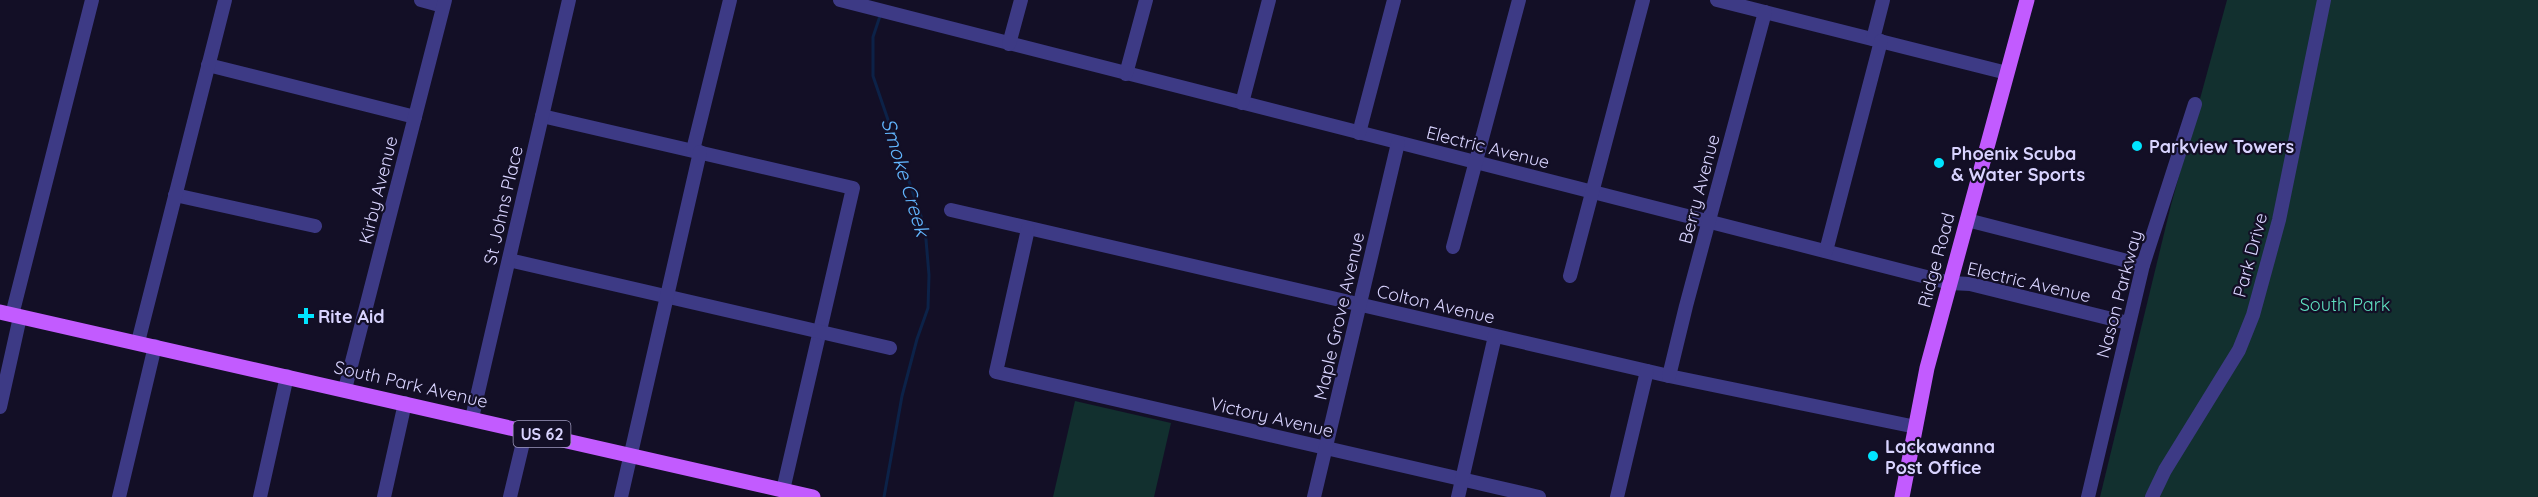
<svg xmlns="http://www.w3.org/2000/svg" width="2538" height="497" viewBox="0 0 2538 497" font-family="Quicksand,sans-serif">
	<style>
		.green { fill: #12302f }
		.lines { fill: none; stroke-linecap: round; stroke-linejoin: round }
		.stream { stroke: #0c2248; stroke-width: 3 }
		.minor { stroke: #3d3a85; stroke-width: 14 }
		.major { stroke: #c25bff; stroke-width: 15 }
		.poi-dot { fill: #00e5ff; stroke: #130f26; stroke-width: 2 }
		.labels { text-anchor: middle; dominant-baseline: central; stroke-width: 4.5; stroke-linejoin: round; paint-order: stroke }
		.shield { fill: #130f26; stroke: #9e99be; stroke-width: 1.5 }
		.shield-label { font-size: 16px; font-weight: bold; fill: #d9d4ff }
		.poi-label { font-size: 18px; font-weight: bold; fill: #d9d4ff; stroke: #130f26; text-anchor: start }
		.street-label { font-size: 18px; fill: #d9d4ff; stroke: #130f26 }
		.park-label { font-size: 18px; fill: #5fe0c0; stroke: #130f26 }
		.water-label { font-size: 20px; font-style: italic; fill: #62b6ff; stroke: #130f26 }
	</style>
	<rect width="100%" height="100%" fill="#130f26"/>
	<!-- green -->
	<g class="green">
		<path d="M2227,0H2538V497H2100L2171,205Z"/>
		<path d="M1075,401L1171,423L1154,497H1053Z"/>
	</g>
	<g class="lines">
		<!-- stream -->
		<path class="stream" d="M881,13L873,37V76L925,228L929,275L928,308L917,339L902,396L884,497"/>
		<!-- minor -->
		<g class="minor">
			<path d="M421,0L443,6"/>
			<path d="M840,0L1950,283L1970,284L2128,323"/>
			<path d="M1717,0L2007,73"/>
			<path d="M1873,39L1883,0"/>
			<path d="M1009,44L1021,0"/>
			<path d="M208,65L415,117"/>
			<path d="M1126,74L1146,0"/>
			<path d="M1242,103L1269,0"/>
			<path d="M542,116L853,188L783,490"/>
			<path d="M1359,133L1394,0"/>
			<path d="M693,150L730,0"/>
			<path d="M175,195L315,226"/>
			<path d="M951,210L1669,376L1916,427"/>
			<path d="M1967,220L2143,265"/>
			<path d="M1028,229L996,372L1539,497"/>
			<path d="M1453,247L1519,0"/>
			<path d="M1826,251L1881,41"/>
			<path d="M509,260L890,348"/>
			<path d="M1570,276L1643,0"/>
			<path d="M12,315L92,0"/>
			<path d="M138,342L225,0"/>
			<path d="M1669,376L1686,306L1765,12"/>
			<path d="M345,389L445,0"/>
			<path d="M0,407L20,317"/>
			<path d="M472,418L569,0"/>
			<path d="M119,497L155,346"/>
			<path d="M260,497L287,376"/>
			<path d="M384,497L405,403"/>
			<path d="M510,497L526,430"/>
			<path d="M621,497L700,152"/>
			<path d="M1314,497L1398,143"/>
			<path d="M1458,497L1495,336"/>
			<path d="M1617,497L1647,371"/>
			<path d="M2088,497L2143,265L2195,104"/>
			<path d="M2152,497L2165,470L2239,350L2253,315L2279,220L2324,0"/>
		</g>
		<!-- major -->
		<g class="major">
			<path d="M0,312L813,497"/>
			<path d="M1902,497L1927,368L2027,0"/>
		</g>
	</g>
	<!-- markers -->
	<g class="poi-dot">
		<circle cx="2137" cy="146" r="6"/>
		<circle cx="1939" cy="163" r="6"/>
		<path d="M303 307h6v6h6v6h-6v6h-6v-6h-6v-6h6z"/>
		<circle cx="1873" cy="456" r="6"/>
	</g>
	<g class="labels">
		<!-- shield labels -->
		<rect class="shield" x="513.5" y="421" width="57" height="26" rx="4.5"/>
		<g class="shield-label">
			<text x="542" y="434">US 62</text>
		</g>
		<!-- poi labels -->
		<g class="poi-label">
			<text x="2149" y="146">Parkview Towers</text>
			<text x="1951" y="153">Phoenix Scuba<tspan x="1951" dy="21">&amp; Water Sports</tspan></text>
			<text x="318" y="316">Rite Aid</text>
			<text x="1885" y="446">Lackawanna<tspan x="1885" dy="21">Post Office</tspan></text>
		</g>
		<!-- street labels -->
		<g class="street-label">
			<text transform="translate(1488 147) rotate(14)">Electric Avenue</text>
			<text transform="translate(1699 189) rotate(-75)">Berry Avenue</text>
			<text transform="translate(378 190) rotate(-76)">Kirby Avenue</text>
			<text transform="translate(503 205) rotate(-77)">St Johns Place</text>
			<text transform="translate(2250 255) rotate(-75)">Park Drive</text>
			<text transform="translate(1936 260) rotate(-75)">Ridge Road</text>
			<text transform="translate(2029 282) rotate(13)">Electric Avenue</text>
			<text transform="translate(2119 294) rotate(-75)">Nason Parkway</text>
			<text transform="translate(1436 304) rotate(13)">Colton Avenue</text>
			<text transform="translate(1339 316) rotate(-77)">Maple Grove Avenue</text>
			<text transform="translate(411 384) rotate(13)">South Park Avenue</text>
			<text transform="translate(1272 417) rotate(13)">Victory Avenue</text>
		</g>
		<!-- park labels -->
		<g class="park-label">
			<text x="2345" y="304">South Park</text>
		</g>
		<!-- water labels -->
		<g class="water-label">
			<text transform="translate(906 177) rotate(73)">Smoke Creek</text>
		</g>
	</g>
</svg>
